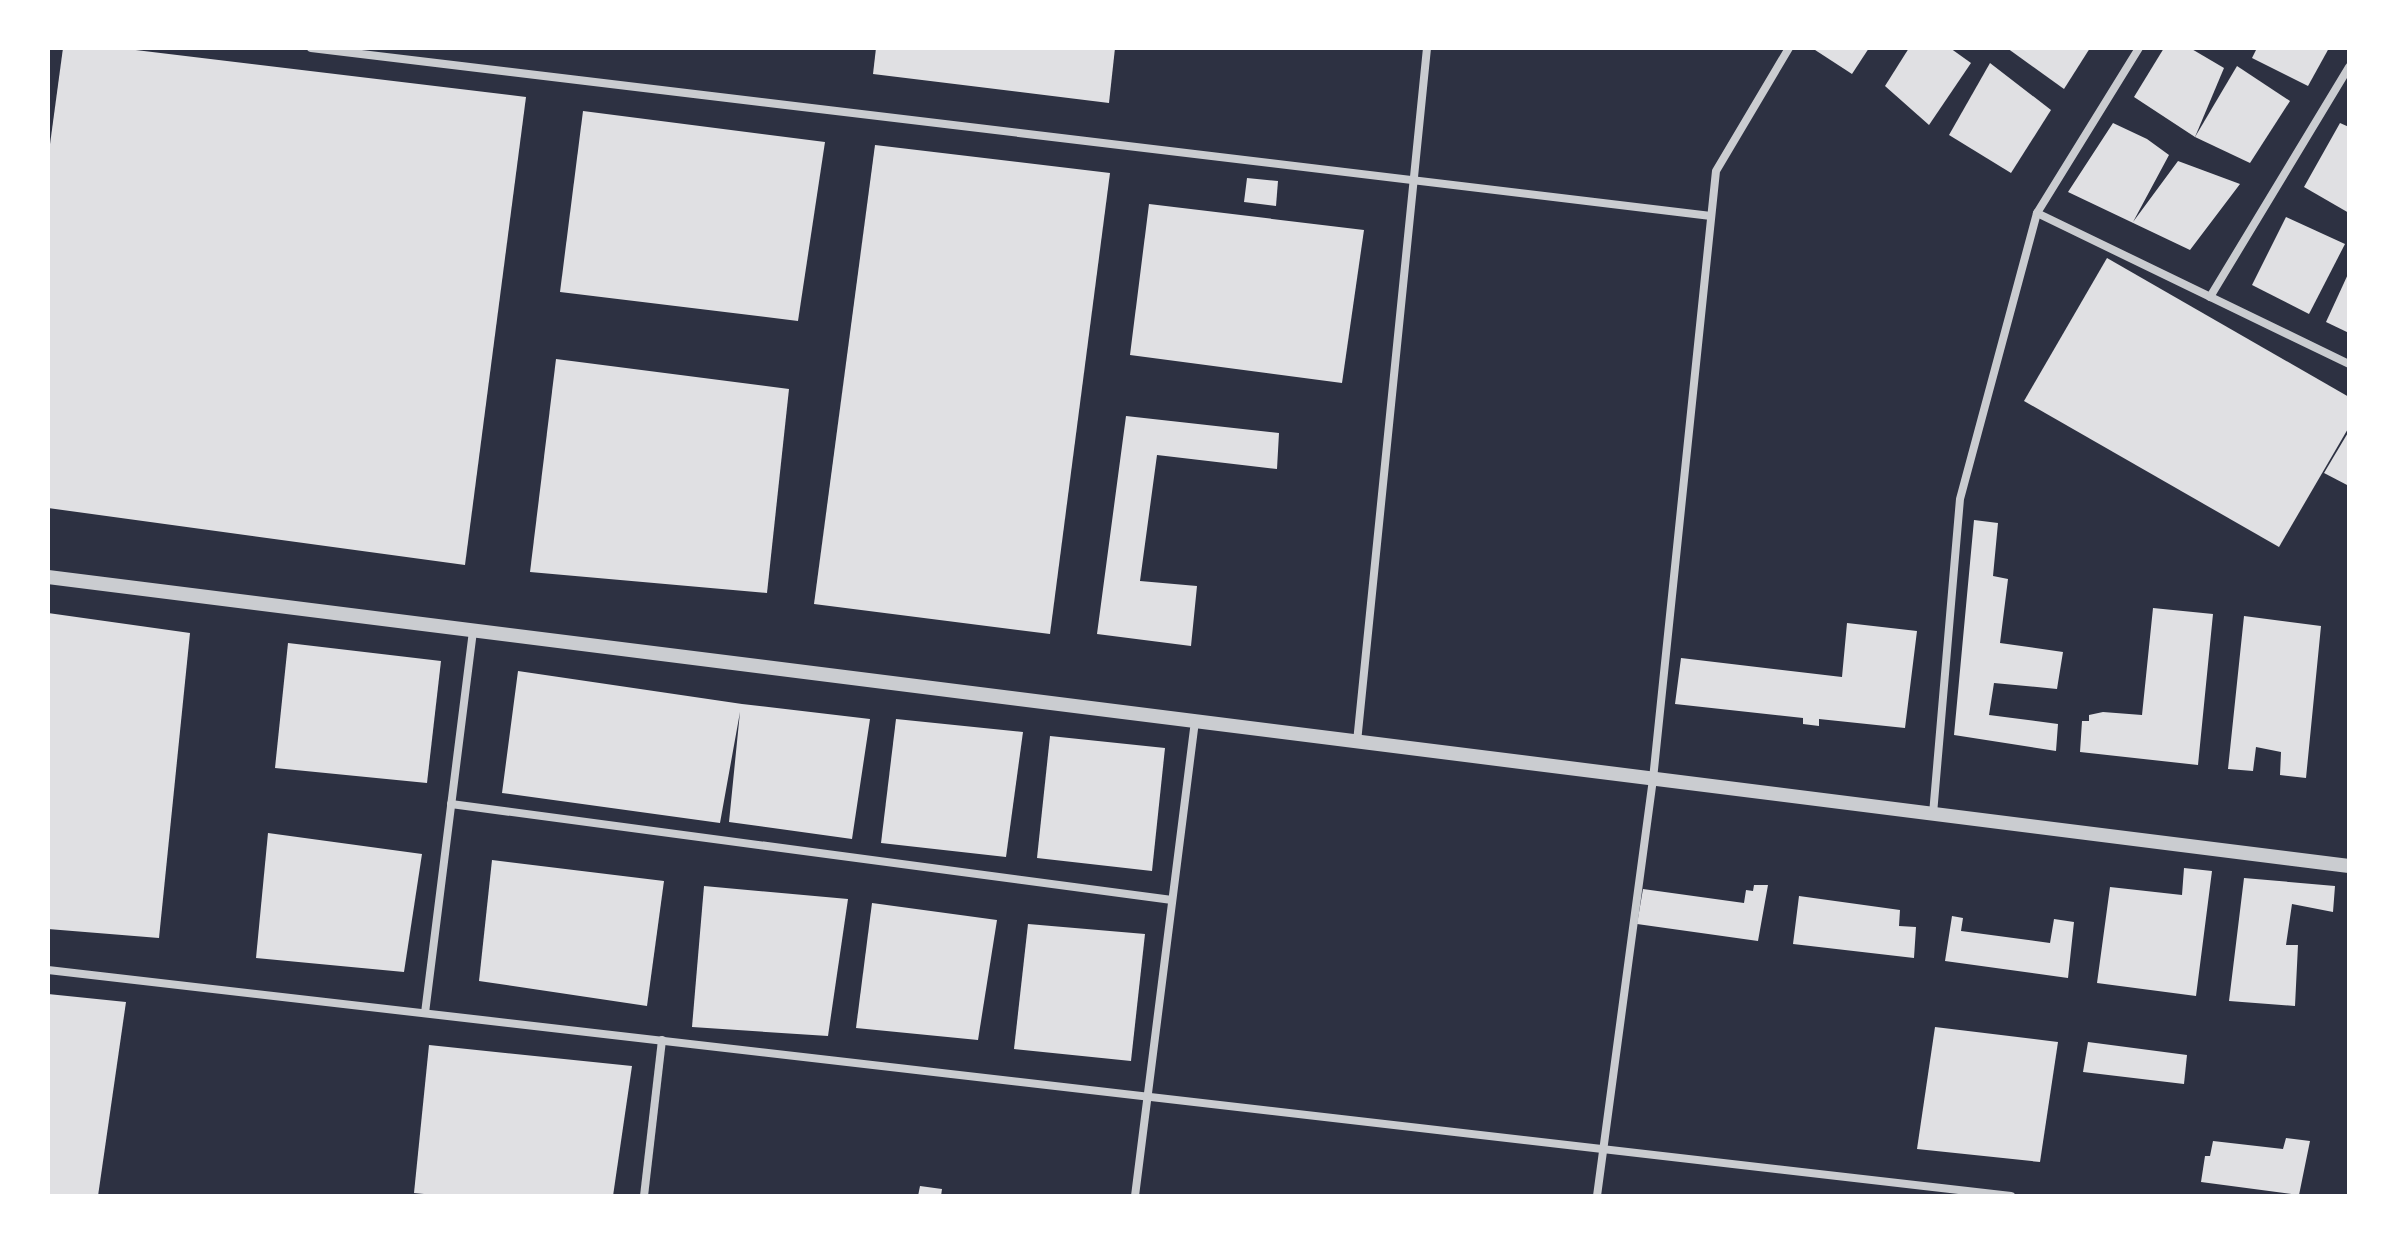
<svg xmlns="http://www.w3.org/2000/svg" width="2397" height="1244" viewBox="0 0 2397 1244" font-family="'Asap Condensed',sans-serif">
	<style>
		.building { fill: #e0e0e3 }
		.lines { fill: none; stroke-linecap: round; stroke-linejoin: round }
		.minor { stroke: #caccd0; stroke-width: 8 }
		.tertiary { stroke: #caccd0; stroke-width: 14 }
	</style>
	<rect width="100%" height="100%" fill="#2d3142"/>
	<!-- building -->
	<g class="building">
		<path d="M63,48H119L526,97L465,565L48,508V159Z"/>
		<path d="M876,48H1115L1109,103L873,74Z"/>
		<path d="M1812,48H1869L1852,74Z"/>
		<path d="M1909,48H1950L1971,63L1929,125L1885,86Z"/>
		<path d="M2007,48H2090L2064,89Z"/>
		<path d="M2164,48H2190L2224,68L2195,137L2134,97Z"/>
		<path d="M2257,48H2329L2308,86L2252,58Z"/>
		<path d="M1990,63L2051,110L2011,173L1949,135Z"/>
		<path d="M2237,66L2290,101L2250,163L2195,137Z"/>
		<path d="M583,111L825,142L798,321L560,292Z"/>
		<path d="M2113,123L2147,139L2169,155L2133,222L2178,161L2240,184L2190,250L2068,192Z"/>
		<path d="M2340,123L2349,127V213L2304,187Z"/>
		<path d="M875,145L1110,173L1050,634L814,604Z"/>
		<path d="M1247,178L1278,181L1276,206L1244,202Z"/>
		<path d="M1149,204L1364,230L1342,383L1130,355Z"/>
		<path d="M2286,217L2345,244L2309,314L2252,285Z"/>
		<path d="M2107,258L2349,397V427L2279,547L2024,401Z"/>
		<path d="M2349,272V333L2326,322Z"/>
		<path d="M556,359L789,389L767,593L530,572Z"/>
		<path d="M1126,416L1279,433L1277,469L1157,455L1140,581L1197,586L1191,646L1097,634Z"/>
		<path d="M2349,431V486L2324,473Z"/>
		<path d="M1974,520L1998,523L1993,576L2008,579L2000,643L2063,652L2057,689L1994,683L1989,715L2058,724L2056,751L1954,735Z"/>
		<path d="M2153,608L2213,614L2198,765L2080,752L2082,721H2089V715L2103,712L2142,715Z"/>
		<path d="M48,613L190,633L159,938L48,929Z"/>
		<path d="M2244,616L2321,626L2306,778L2280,775L2281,752L2256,747L2253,771L2228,769Z"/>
		<path d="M1847,623L1917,631L1905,728L1819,719V726L1803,724V718L1675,704L1681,658L1842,677Z"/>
		<path d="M288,643L441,661L427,783L275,768Z"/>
		<path d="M518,671L742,704L870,719L852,839L729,822L740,712L720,823L502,793Z"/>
		<path d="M896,719L1023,732L1006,857L881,843Z"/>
		<path d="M1050,736L1165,748L1152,871L1037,858Z"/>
		<path d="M268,833L422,854L404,972L256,958Z"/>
		<path d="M492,860L664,881L647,1006L479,981Z"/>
		<path d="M2184,868L2212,871L2196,996L2097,983L2110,887L2182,895Z"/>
		<path d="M2244,878L2335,886L2333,912L2292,904L2286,945H2298L2295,1006L2229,1001Z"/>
		<path d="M1754,885H1768L1758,941L1637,924L1643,889L1744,903L1746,890L1753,891Z"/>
		<path d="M704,886L848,899L828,1036L692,1027Z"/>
		<path d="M1799,896L1900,910L1899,926L1916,927L1914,958L1793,944Z"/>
		<path d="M872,903L997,920L978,1040L856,1028Z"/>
		<path d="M1952,916L1963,918L1961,931L2050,943L2054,919L2074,922L2068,978L1945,961Z"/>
		<path d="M1028,924L1145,934L1131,1061L1014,1049Z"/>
		<path d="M48,994L126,1002L98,1196H48Z"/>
		<path d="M1935,1027L2058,1042L2040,1162L1917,1149Z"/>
		<path d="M2088,1042L2187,1055L2184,1084L2083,1072Z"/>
		<path d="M429,1045L632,1066L613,1196H444L414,1193Z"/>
		<path d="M2286,1138L2310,1141L2299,1195L2201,1182L2205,1156H2210L2213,1141L2283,1149Z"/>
		<path d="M920,1186L942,1189L941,1196H918Z"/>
	</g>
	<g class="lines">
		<!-- minor -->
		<g class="minor">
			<path d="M311,48L1711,216"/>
			<path d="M2037,213L2349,364"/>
			<path d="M2210,297L2349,67"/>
			<path d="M1357,742L1427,48"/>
			<path d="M451,804L1172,900"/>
			<path d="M1933,814L1960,499L2037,213L2139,48"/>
			<path d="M48,970L2011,1196"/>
			<path d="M425,1013L473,631"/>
			<path d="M644,1196L662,1040"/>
			<path d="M1135,1196L1195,721"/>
			<path d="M1597,1196L1653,779L1716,171L1789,48"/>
		</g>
		<!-- tertiary -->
		<path class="tertiary" d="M48,577L2349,866"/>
	</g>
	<!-- border -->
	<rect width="2397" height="1244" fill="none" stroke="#ffffff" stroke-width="100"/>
</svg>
